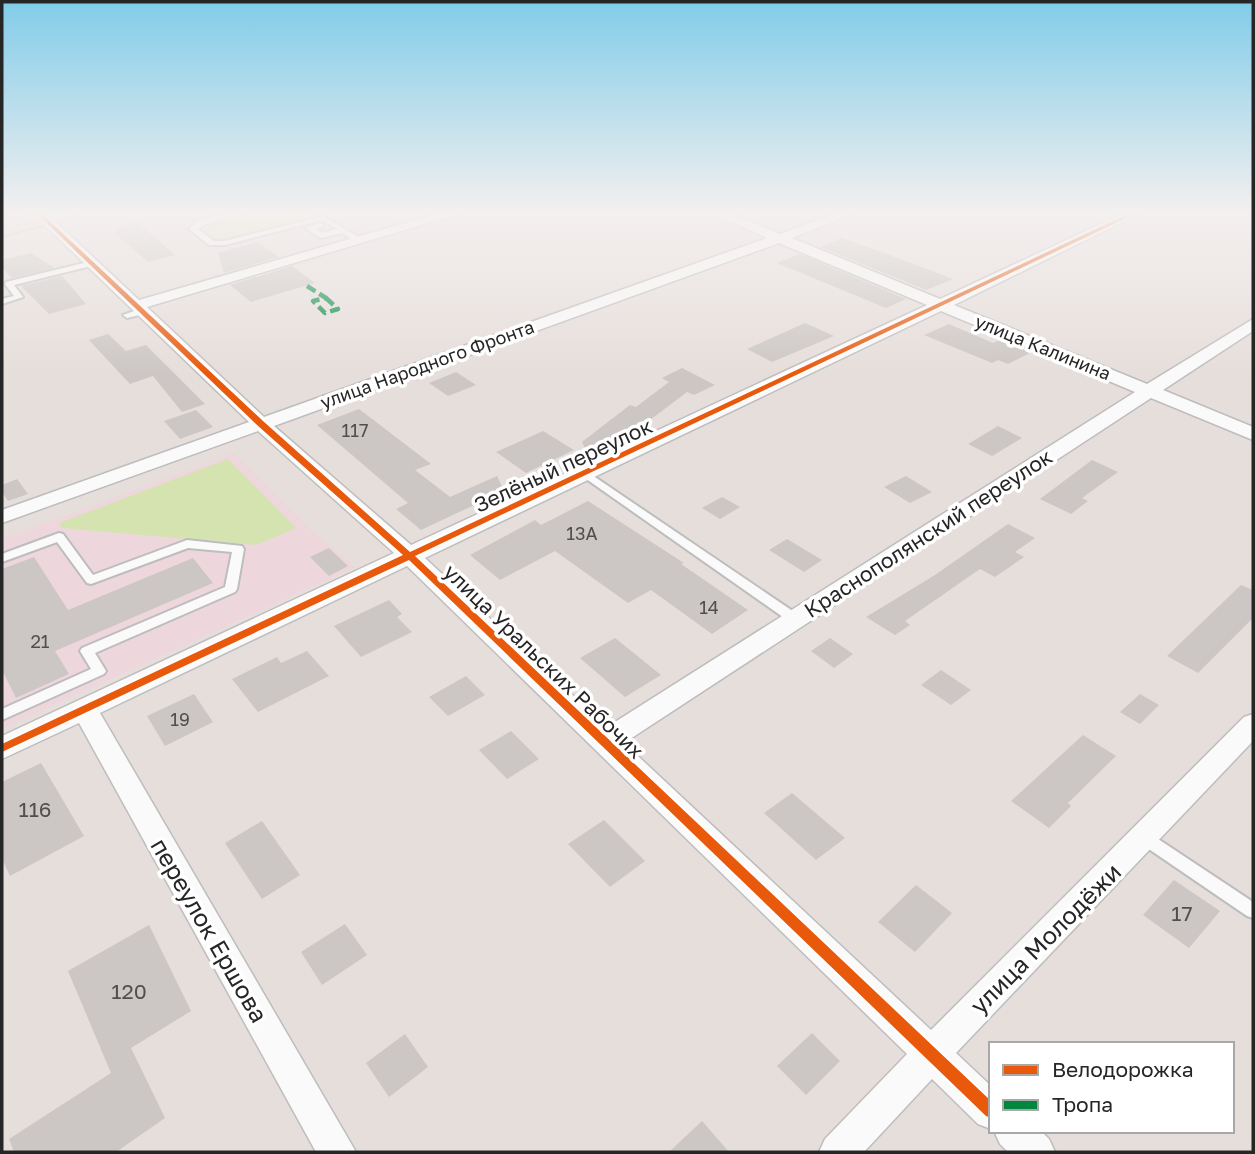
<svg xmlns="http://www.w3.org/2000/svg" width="1255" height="1154" viewBox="0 0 1255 1154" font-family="'Golos Text',sans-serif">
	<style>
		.medical { fill: #edd7dc }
		.green { fill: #d4e3b0 }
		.building { fill: #ccc7c4 }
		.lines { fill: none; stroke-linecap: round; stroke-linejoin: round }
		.lane-casing { stroke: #bebdbe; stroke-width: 4 }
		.street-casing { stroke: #bebdbe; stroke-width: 3 }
		.primary-casing { stroke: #bebbbb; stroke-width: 3 }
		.lane { fill: #fbfafa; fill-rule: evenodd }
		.street { fill: #fbfafa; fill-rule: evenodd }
		.primary { fill: #e6dad0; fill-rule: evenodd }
		.tram { stroke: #dcdbdd; stroke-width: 2 }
		.quiet { stroke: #00873e; stroke-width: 4.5; stroke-dasharray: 10 4.5; stroke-linecap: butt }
		.cycleway-casing { stroke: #fff; stroke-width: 4 }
		.cycleway { fill: #e8590c; fill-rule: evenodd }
		.labels { text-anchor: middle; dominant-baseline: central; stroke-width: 7; stroke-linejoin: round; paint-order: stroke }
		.far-street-label { font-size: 18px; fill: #262626; stroke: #fff }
		.number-label { font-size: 18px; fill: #504f4e }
		.street-label { font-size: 21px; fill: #262626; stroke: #fff }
		.near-number-label { font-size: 21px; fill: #504f4e }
		.near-street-label { font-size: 24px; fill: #262626; stroke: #fff }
	</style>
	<rect width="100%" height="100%" fill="#e6dedb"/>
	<!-- medical -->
	<path class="medical" d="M234,453L311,530L355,567L2,729V539Z"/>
	<!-- green -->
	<g class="green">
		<path d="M254,212H319L315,218L229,240H215L201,229L207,224Z"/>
		<path d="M228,459L296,528L256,545L62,528L59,523Z"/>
	</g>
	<!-- building -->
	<g class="building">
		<path d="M136,221L175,255L148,262L114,233L127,223Z"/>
		<path d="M842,238L887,254L953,279L926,290L820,247Z"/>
		<path d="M258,242L279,257L224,273L218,253Z"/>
		<path d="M31,253L54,268L12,278L2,267V260Z"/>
		<path d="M800,254L906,299L886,308L777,263Z"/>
		<path d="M292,266L315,283L251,302L230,285Z"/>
		<path d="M62,276L86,304L49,314L21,286Z"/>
		<path d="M805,323L834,336L772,362L747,349Z"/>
		<path d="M949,324L993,343L1002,339L1030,353L1008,364L998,360L992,363L924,335Z"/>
		<path d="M108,334L126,351L146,345L205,404L182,412L153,376L130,384L89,340Z"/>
		<path d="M682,368L715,385L694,395L687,392L646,423L585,448L582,442L630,405L636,407L669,382L662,378Z"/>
		<path d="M456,372L476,385L448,396L429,383Z"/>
		<path d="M359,409L431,464L415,470L450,497L497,476L504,491L421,530L396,509L408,503L317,425Z"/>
		<path d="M196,410L213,427L180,439L164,421Z"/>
		<path d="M998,426L1022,438L992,456L968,444Z"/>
		<path d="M543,431L574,450L526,473L496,452Z"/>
		<path d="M1092,460L1118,472L1082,498L1088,501L1071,514L1040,499Z"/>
		<path d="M906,476L932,492L910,503L884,487Z"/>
		<path d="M17,479L28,494L8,501L2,492V485Z"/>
		<path d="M722,497L740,507L720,519L702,508Z"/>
		<path d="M588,501L684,563L681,564L748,610L712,634L651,590L628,603L555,551L500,580L470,555L535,520L541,525Z"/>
		<path d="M1008,524L1035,538L1015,552L1024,557L995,577L980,569L905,621L910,625L895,635L866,617L935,575Z"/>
		<path d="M787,539L822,560L804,572L769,550Z"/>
		<path d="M329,548L348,566L329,576L310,557Z"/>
		<path d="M34,557L68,610L193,558L213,583L55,651L69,674L16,698L2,670V569Z"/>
		<path d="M1241,585L1253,590V618L1198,673L1167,656Z"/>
		<path d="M389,600L402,614L397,617L412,632L361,657L334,626Z"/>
		<path d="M615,638L661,675L625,697L580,658Z"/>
		<path d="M830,638L853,654L834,668L811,651Z"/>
		<path d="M307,651L329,676L258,712L232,679L277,657L281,663Z"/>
		<path d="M941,670L971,690L951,705L921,685Z"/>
		<path d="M466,676L485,695L448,716L429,697Z"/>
		<path d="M194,694L213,722L165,746L147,716Z"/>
		<path d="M1140,694L1159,705L1140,724L1120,712Z"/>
		<path d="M511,731L539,759L507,779L479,750Z"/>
		<path d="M1083,735L1116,756L1068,803L1071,806L1049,828L1011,801Z"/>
		<path d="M41,763L84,836L10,876L2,859V782Z"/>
		<path d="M792,793L845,838L816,860L764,813Z"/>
		<path d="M604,820L645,861L610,887L568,844Z"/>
		<path d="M262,821L300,875L262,899L225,843Z"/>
		<path d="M1174,880L1220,911L1189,948L1143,915Z"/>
		<path d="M916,885L952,913L915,952L878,922Z"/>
		<path d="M345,924L367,955L322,985L301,952Z"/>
		<path d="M149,925L191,1011L131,1048L165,1118L116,1152H14L9,1139L111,1073L68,971Z"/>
		<path d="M812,1033L840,1061L806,1095L777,1066Z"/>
		<path d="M405,1034L428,1067L389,1097L366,1063Z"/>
		<path d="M702,1121L729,1152H669Z"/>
	</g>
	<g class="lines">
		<defs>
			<g id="lane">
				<path d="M235,212H248L203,225L198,229L214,241H225L323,216L363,240L356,242L342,233L321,238L305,228L320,223L324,225L323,227L315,229L322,233L337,229L322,220L225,245H209L189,229L197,221Z"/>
				<path d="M92,261L96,263L95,265L14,285L23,297L2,304V299L14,296L5,284L6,282Z"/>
				<path d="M140,309L143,310V314L127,318L123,315Z"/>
				<path d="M586,471L800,616L801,619L800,622H790L582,476L581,474Z"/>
				<path d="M59,533L63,534L93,575L187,540L242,546L244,549L237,589L235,592L95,653L106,671L104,674L2,720V709L91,669L80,651L82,648L225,587L232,552L188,548L91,584L87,583L57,542L2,562V554Z"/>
				<path d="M1146,831L1253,902V918L1247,916L1140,843L1138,838L1140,833Z"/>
			</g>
			<g id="street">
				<path d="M31,212H45L139,300L443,212H465L147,307L264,417L767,238L710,212H728L780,234L840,212H859L792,238L940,299L1126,212H1143L954,305L1147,384L1253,319V331L1163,390L1253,427V440L1151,398L624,743L931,1030L1244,717L1253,714V741L956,1053L991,1086V1129L978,1124L932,1079L864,1152H819L825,1139L907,1054L407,566L100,713L356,1152H316L79,723L2,759V736L394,553L258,431L2,523V510L249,422ZM779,243L927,305L411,545L274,426ZM941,311L1135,392L607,727L425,558Z"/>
				<path d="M994,1131H1041L1049,1139L1055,1152H1008L1000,1144Z"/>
			</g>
			<path id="primary" d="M43,212H81L78,216L2,236V222Z"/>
		</defs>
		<!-- lane casing -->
		<use href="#lane" class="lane-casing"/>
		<!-- street casing -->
		<use href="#street" class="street-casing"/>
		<!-- primary casing -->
		<use href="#primary" class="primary-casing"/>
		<!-- lane -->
		<use href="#lane" class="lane"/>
		<!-- street -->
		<use href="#street" class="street"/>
		<!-- primary -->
		<use href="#primary" class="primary"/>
		<!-- tram -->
		<path class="tram" d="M2,224L51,212"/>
		<!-- quiet -->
		<g class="quiet">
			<path d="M307,286L326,298"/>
			<path d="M326,298L338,309L325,313L313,301Z"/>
		</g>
		<defs>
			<path id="cycleway" d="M35,212H40L263,421L410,552L1132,212H1139L415,556L991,1101V1118L986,1116L409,560L2,752V744L403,555L257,425Z"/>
		</defs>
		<!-- cycleway casing -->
		<use href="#cycleway" class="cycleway-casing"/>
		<!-- cycleway -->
		<use href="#cycleway" class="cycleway"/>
	</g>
	<!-- sky -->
	<linearGradient id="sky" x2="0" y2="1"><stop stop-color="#81cce9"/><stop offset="0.57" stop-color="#f4f0ef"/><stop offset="1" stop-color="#f4f0ef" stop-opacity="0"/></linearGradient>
	<rect width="1255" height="374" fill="url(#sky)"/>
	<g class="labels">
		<!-- far-street labels -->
		<g class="far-street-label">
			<text transform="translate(1043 347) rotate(22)">улица Калинина</text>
			<text transform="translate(427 364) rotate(-20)">улица Народного Фронта</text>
		</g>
		<!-- number labels -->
		<g class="number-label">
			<text x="355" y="430">117</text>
			<text x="582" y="533">13А</text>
			<text x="709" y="607">14</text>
			<text x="40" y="641">21</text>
			<text x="180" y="719">19</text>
		</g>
		<!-- street labels -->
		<g class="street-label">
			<text transform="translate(563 465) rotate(-25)">Зелёный переулок</text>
			<text transform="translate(928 533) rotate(-33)">Краснополянский переулок</text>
			<text transform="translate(544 661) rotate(44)">улица Уральских Рабочих</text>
		</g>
		<!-- near-number labels -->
		<g class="near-number-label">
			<text x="35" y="809">116</text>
			<text x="1182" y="913">17</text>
			<text x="129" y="991">120</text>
		</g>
		<!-- near-street labels -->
		<g class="near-street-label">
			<text transform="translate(210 930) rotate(60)">переулок Ершова</text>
			<text transform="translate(1045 938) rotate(-45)">улица Молодёжи</text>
		</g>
	</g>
	<!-- border -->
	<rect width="1255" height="1154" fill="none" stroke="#262626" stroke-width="7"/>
	<!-- legend -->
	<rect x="989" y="1042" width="245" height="91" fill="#ffffff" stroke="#a8a8a8" stroke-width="2"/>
	<rect x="1003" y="1065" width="35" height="10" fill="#e8590c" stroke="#a8a8a8" stroke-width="2"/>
	<text x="1052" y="1077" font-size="21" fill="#262626">Велодорожка</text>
	<rect x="1003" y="1100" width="35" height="10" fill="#00873e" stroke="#a8a8a8" stroke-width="2"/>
	<text x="1052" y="1112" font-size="21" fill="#262626">Тропа</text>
</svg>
